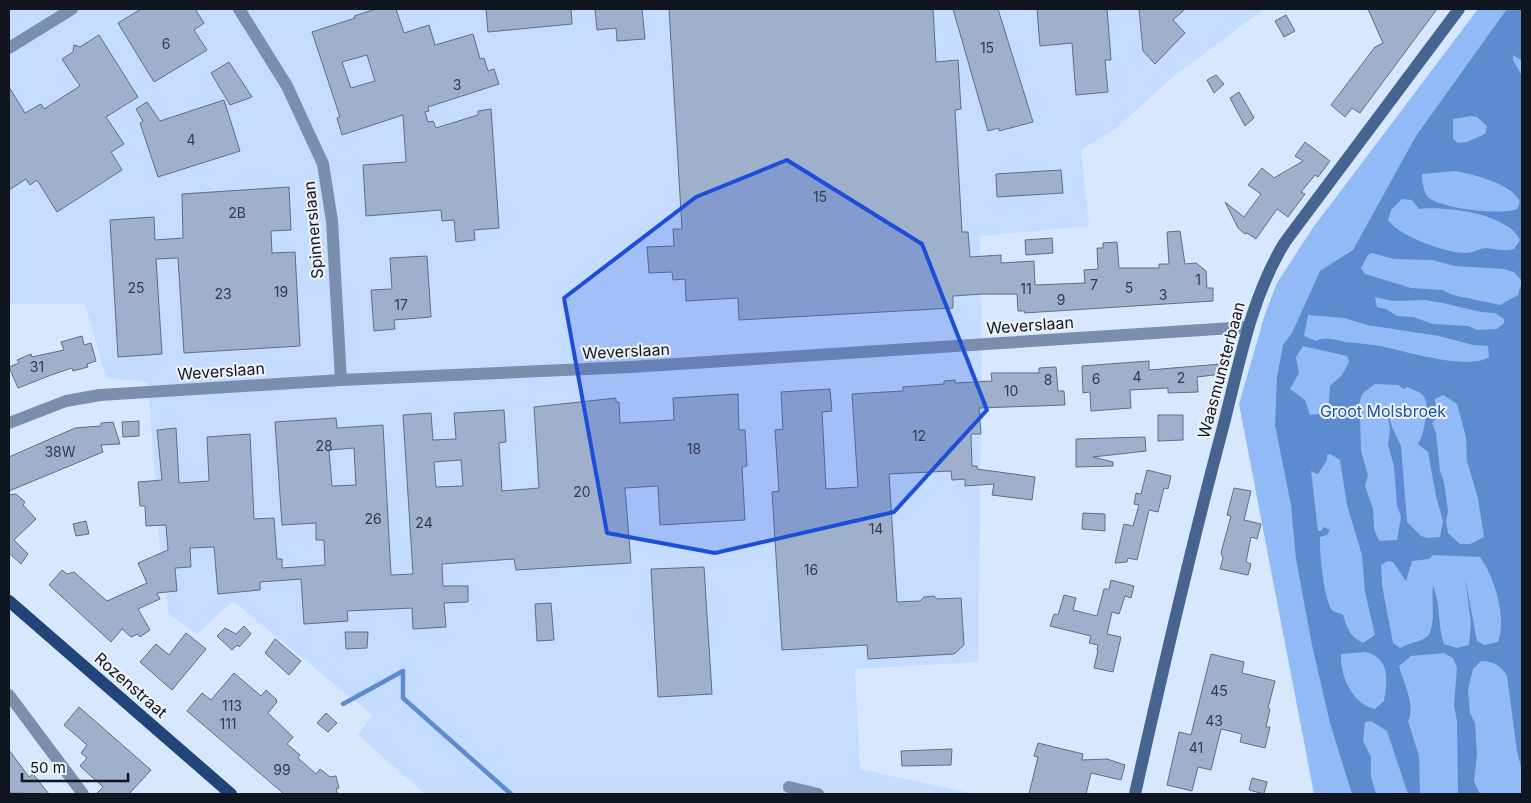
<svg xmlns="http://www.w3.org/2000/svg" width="1531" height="803" viewBox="0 0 1531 803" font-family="Inter,sans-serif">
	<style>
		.built { fill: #c4dcff }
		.green { fill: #91baf6 }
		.water { fill: #5d8bcf; fill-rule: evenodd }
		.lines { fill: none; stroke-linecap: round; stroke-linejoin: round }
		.stream { stroke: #5d8bcf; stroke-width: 4.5 }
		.building { fill: #9eb0cb; stroke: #5d6e87; fill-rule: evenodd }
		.street { stroke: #7a8ead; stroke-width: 12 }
		.secondary { stroke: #476490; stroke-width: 12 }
		.primary { stroke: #224579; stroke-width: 12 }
		.marked { fill: #1d4ed8; fill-opacity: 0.2; stroke: #1d4ed8; stroke-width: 4; stroke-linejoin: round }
		.labels { text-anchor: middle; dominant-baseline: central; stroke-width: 4; stroke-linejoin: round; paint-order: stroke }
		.number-label { font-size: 14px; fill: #343c4b }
		.street-label { font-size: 16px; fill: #101620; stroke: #eff3f9 }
		.park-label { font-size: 16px; fill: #1a54a7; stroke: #eff3f9 }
	</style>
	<rect width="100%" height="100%" fill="#d7e7fe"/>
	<!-- built -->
	<path class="built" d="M9,9H1264L1175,75L1115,129L1081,150L1089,226L980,236L982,353L978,662L855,669L860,769L975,794H425L358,735L372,715L233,601L197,634L169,614L159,539L148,382L106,378L85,304H9Z"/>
	<!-- green -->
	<path class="green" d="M1478,9H1522V794H1314L1239,404L1265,314L1277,283L1312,229Z"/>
	<!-- water -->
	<path class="water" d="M1507,9H1522L1521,60L1513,55V60L1522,76V771L1517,751L1507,676C1502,666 1493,661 1481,661L1473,669L1468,690L1470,713L1475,723L1477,755L1474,781L1480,794H1458L1457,721L1454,705L1457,668L1453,658L1444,653L1411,656L1399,666C1403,682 1416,705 1408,721L1419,756L1420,794H1408L1387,731L1371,721L1365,722L1363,741L1371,757V777L1376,794H1352L1330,723L1312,645L1296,559L1291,505L1275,425L1277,377L1283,345L1292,333L1320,271L1353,250L1416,136ZM1471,116L1477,117L1487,126L1485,134L1467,142L1458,143L1453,139V119ZM1456,171C1474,175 1512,183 1520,202L1517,209C1503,216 1435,208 1427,196C1424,192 1421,178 1422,174ZM1402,199L1412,200L1419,209C1445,206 1507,213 1520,240L1514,249C1504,252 1497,249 1487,248C1480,248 1473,253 1465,253C1445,253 1399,236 1388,220L1391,210ZM1372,253L1394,259L1432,260L1455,266L1504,269L1514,272L1522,281L1518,295L1500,305L1453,295L1442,290L1411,288L1365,274L1361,268L1368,255ZM1375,297L1392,301L1425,300L1443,303L1481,312L1495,313L1504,319V323L1497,329L1477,330L1468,326L1433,324L1413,317L1397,316L1386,309L1377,307ZM1308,315L1344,318L1367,325L1439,336L1473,345L1488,346L1489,357C1469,371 1404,351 1380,346C1368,344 1356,343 1345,342C1334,340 1326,336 1316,341L1304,336ZM1303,346L1347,356L1349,362L1342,375L1330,386L1328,413L1310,415L1305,400L1290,389L1299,373L1296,357ZM1375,384L1398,385L1404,389L1407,387C1413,390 1421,391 1424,397C1430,404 1424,436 1418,444L1428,452L1436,496L1443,521L1440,537L1428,538L1421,536L1407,522L1401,446L1392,427L1385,401L1390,429L1388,445L1394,466L1397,505L1401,517L1397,540L1379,541L1374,529L1373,509L1365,486L1368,475L1361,451L1360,417L1353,406L1359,404L1362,394ZM1443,395L1457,404L1466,437L1467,461L1478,498L1484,537L1470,544H1460L1448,533L1446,521L1448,511L1444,482L1440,471L1436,433L1432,423L1436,419L1435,399ZM1330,454L1340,460L1347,505L1362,555L1365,592L1375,635L1363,643C1350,637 1347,628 1343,615C1339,612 1335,613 1333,611C1324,603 1319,549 1320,537L1327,535L1330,530L1324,527L1321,531H1318L1311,471L1318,474L1327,460V455ZM1433,555L1480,557C1495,578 1507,618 1498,642L1484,645L1477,641L1465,577L1471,623L1469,645L1457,648L1444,644C1437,624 1441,604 1433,586C1431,603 1436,619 1429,635C1420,643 1411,642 1400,648L1393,643L1382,585L1381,565L1388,561L1393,562L1406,581L1412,561L1429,559ZM1365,652C1390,657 1388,681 1384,701L1375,709C1352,704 1340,676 1341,654Z"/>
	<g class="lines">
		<!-- stream -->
		<path class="stream" d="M343,704L403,671V698L511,794"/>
	</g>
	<!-- building -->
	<g class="building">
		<path d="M141,9H195L204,23L194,30L207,50L154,82L118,23Z"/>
		<path d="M376,9H396L404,33L429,25L435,45L473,34L480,59L484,58L488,71L494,69L499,84L428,107L429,111L425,112L428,122L433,121L436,128L478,115V111L491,109L499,228L474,230L475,240L456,242L454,220L442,221L441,210L366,216L363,165L406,162L403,115L342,135L337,118L340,117L312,32L355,18L354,16ZM367,55L375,81L351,88L342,62Z"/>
		<path d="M486,9H571L572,24L488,32Z"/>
		<path d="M595,9H642L645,39L617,41L616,28L597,30Z"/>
		<path d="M669,9H933L936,62L958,60L961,109L955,110L962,232H968L970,257L1001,255V263L1034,261L1035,285L1085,283L1084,270L1098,269L1097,248H1103V243L1117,242L1119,268H1159V264H1169L1167,232L1180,231L1185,264L1196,263L1206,271L1207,288H1213V301L1024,313L1025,311H1018L1017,294H982L953,296V308L739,320L738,298L686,301L685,279L673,280L672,272L649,273L647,247L674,246L673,229H682Z"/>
		<path d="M953,9H998L1033,122L999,131V128L988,131Z"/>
		<path d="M1037,9H1107L1111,60H1105L1108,92L1076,95L1072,43L1040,46Z"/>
		<path d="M1139,9H1185L1173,20L1185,33L1155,64L1143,51Z"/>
		<path d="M1368,9H1437L1360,113L1352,108L1345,117L1331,105L1375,47L1383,43Z"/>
		<path d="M1286,15L1295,31L1284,37L1275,21Z"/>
		<path d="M99,35L138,97L106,117L124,144L111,152L122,170L57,212L37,180L30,185L26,179L9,190V87L25,113L41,104L44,109L80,86L62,59L73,52L74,45L80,47Z"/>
		<path d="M229,62L252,97L230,105L211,73Z"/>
		<path d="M1216,75L1224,84L1214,93L1207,80Z"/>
		<path d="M1239,92L1254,118L1245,126L1230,98Z"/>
		<path d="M224,100L240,151L158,177L140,123L143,121L136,109L147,102L160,121Z"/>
		<path d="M1305,142L1330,161L1318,177L1315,175L1301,192L1305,194L1288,217L1277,209L1256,239L1247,233L1245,234L1238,228L1225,202L1244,217L1261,194L1248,185L1262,168L1274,178L1303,161L1295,156Z"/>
		<path d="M1061,170L1063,193L997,197L996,174Z"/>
		<path d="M289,187L291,230L271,231L272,253L295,252L300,346L184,353L178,258L156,259L162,354L118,357L110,220L154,217L155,240L183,238L182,194Z"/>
		<path d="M1052,238L1053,253L1026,255L1025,240Z"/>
		<path d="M427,256L431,317L394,320L395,329L374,331L371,290L392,289L390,258Z"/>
		<path d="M82,336L84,345L91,343L96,361L87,364L88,367L73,371L72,368L54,374L18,388L9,367L19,363L17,360L31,354L32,357L64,350L61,342Z"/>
		<path d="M1149,361V370L1221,364L1222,374L1197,377L1198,392L1168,393V388L1130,390L1131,408L1091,411L1090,392L1083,393L1082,366Z"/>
		<path d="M1056,367L1058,391H1064L1065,405L979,408L981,434H971L972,466H977V469L1035,477L1032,500L992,495L994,484L965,486V479L952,480L951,471L889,474L897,602L920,601L924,597L934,596L937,599L961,598L964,645L954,654L868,659L867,645L782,650L772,492L779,491L775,430L783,429L781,392L830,389L832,411L822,412L826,489L858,487L852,394L903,391V387L944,384V381L955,380V383L992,381L991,373H1039V368Z"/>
		<path d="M738,394L739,430H745L747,466L742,467L745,520L660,525L658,486L625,488L631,563L516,570L514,559L442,564L443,586H468V602L444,603L446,627L413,629L412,608L347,611L348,621L304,624L301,579L260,582V590L218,594L214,547L190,548L191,567L175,568L177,591L157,593L160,599L138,609L150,630L140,637L138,634L131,637L122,629L111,642L49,585L62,570L67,574L74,572L107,601L147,583L138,563L168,550L166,525L146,526L145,506H140L138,482L162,480L157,430L176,428L179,483L209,481L207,437L250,434L254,519L274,518L277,559H282V568L325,565L324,540H316V523L282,525L275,422L336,418L337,428L383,425L391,575L413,574L403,415L431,413L433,440L456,439L454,413L504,410L506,442L499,443L502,491L539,488L534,407L616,398V402H619L620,423L674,420L673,398ZM354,448L356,485L332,486L329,450ZM461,460L463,486L436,487L434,462Z"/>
		<path d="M1158,415H1183V440L1158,441Z"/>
		<path d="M139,421V436L123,437L122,422Z"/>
		<path d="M113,422L120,444L101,445L103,452L9,491V457L75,428L101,426V423Z"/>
		<path d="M1145,437L1146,451L1093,457L1113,462V466L1076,467V439Z"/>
		<path d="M1147,470L1171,476L1168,489L1164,488L1158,512L1149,510L1137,560L1128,558L1127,562L1115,563L1124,524L1133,526L1139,505L1134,504L1136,493L1141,494Z"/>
		<path d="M1234,488L1251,491L1244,520L1261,524L1257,539L1251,537L1246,562L1251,564L1248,575L1220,569L1223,558L1221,553L1231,516L1227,515Z"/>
		<path d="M16,494L25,502L23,505L36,519L14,540L28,554L21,564L9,553V495Z"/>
		<path d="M1083,513L1105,514V531L1082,529Z"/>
		<path d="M86,521L89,534L76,536L73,524Z"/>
		<path d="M704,567L712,694L658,697L651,569Z"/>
		<path d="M1111,580L1134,586L1131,598L1125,596L1119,614L1112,612L1107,634L1121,637L1113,672L1094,668L1098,650H1097L1098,645L1089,643L1091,636L1050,626L1054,614L1058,615L1064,595L1076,598L1073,610L1097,616L1104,589H1109Z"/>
		<path d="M551,603L554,640L537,641L535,604Z"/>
		<path d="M244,626L251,634L239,647L237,645L232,650L217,636L225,628L236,634Z"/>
		<path d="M345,632H368L367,648L346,649Z"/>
		<path d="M186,633L206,649L172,690L140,662L156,644L169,655Z"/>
		<path d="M275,639L301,661L289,675L265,653Z"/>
		<path d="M1211,654L1244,662L1242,673L1275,681L1268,708L1270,709L1266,727H1270L1265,748L1240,742L1242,734L1221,729L1211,770L1198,767L1192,791L1167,785L1179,732L1191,735Z"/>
		<path d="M234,673L261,696L266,690L276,699L277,702L268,713L293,737L287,744L300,755L298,758L316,774L320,769L330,777L336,776L339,788L336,789L338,794H284L187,711L202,693L211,700Z"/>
		<path d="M79,707L151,770L129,794H96L103,787L80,766L87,758L81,753L87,745L64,725Z"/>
		<path d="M326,713L337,723L328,732L317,723Z"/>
		<path d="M1038,743L1083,754L1082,760L1107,759L1125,765L1121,780L1091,773L1086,794H1029L1038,757L1034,756Z"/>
		<path d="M952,749L951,765L902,766L901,751Z"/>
		<path d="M9,750L29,777L33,774L49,794L9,793Z"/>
		<path d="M1252,778L1267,782L1264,794L1249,790Z"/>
	</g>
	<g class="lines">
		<!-- street -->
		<g class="street">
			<path d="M239,9L287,86L323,164L332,221L341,380"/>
			<path d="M9,48L72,9"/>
			<path d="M9,423L66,401L100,395L341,380L631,367L1248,327"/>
			<path d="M9,695L83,794"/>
			<path d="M789,787L818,794"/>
		</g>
		<!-- secondary -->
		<path class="secondary" d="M1135,794C1162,673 1190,551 1222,431C1239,366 1250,299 1285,242L1459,9"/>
		<!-- primary -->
		<path class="primary" d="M9,601L231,794"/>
	</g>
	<!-- marked area -->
	<path class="marked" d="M787,160L922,244L987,410L894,512L715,553L607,533L564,298L696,197Z"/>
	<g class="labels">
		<!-- number labels -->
		<g class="number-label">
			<text x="166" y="43">6</text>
			<text x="987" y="47">15</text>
			<text x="457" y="84">3</text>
			<text x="191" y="139">4</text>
			<text x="820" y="196">15</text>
			<text x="237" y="212">2B</text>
			<text x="1198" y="279">1</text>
			<text x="1094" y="284">7</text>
			<text x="136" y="287">25</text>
			<text x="1129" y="287">5</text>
			<text x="1026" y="288">11</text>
			<text x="281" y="291">19</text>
			<text x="223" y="293">23</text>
			<text x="1163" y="294">3</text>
			<text x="1061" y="299">9</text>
			<text x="401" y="304">17</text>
			<text x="37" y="366">31</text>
			<text x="1137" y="376">4</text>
			<text x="1181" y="377">2</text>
			<text x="1096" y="378">6</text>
			<text x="1048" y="379">8</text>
			<text x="1011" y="390">10</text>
			<text x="919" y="435">12</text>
			<text x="324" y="445">28</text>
			<text x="694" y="448">18</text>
			<text x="60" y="451">38W</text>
			<text x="582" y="491">20</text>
			<text x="373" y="518">26</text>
			<text x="424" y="522">24</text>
			<text x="876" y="528">14</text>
			<text x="811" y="569">16</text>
			<text x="1219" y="690">45</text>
			<text x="232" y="705">113</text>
			<text x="1214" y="720">43</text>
			<text x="228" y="723">111</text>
			<text x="1196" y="747">41</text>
			<text x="282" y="769">99</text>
		</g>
		<!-- street labels -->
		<g class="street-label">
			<text transform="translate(313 230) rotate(-95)">Spinnerslaan</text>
			<text transform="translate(1030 325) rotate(-4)">Weverslaan</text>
			<text transform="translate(626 351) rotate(-3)">Weverslaan</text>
			<text transform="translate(1221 370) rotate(-75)">Waasmunsterbaan</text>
			<text transform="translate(221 371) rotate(-4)">Weverslaan</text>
			<text transform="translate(131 685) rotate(41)">Rozenstraat</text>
		</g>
		<!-- park labels -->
		<g class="park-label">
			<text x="1383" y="411">Groot Molsbroek</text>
		</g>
	</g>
	<!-- border -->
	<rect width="1531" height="803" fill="none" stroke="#101620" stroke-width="20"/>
	<!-- scale -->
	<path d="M22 773v8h106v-8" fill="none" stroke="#101620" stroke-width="2.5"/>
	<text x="30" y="773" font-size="15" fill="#101620" stroke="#eff3f9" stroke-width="4" paint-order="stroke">50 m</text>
</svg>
